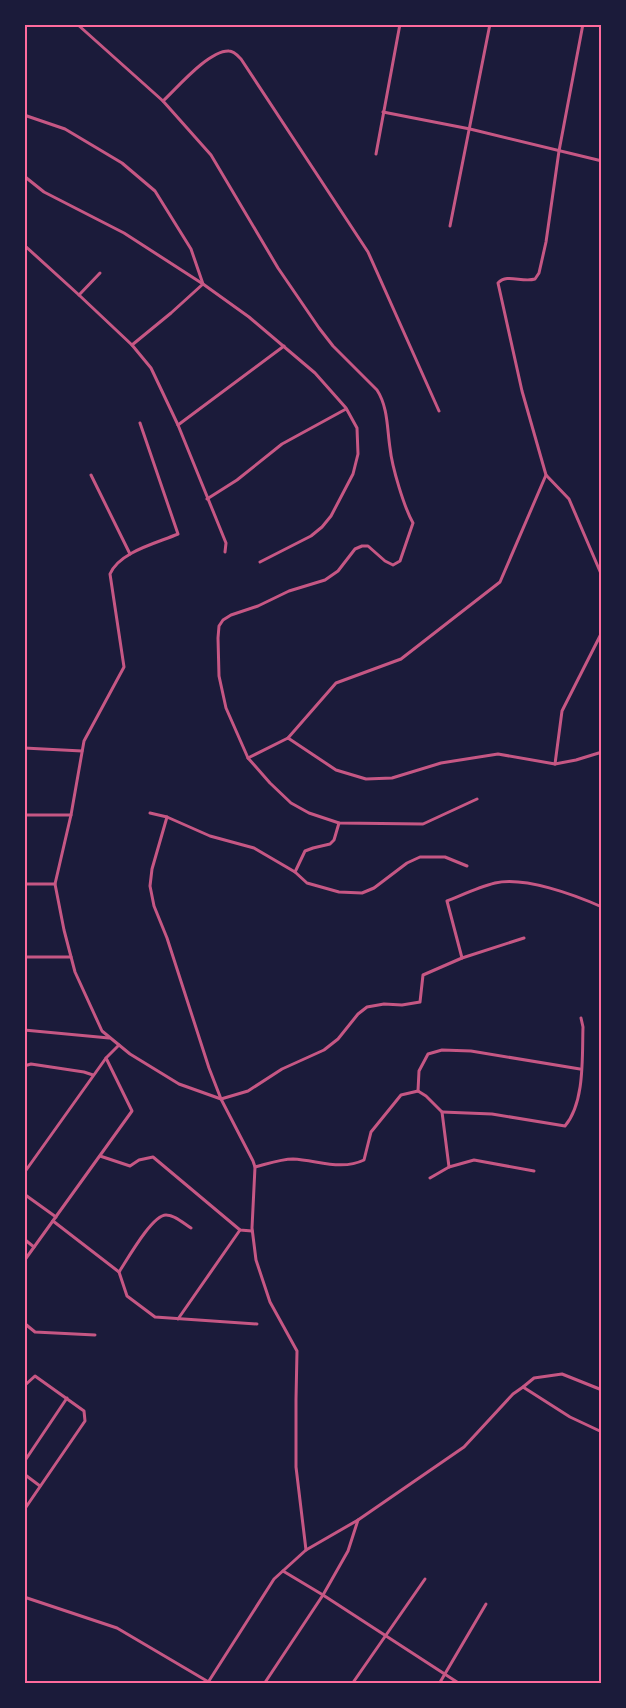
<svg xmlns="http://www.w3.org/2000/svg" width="626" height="1708" viewBox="0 0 626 1708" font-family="Spectral,serif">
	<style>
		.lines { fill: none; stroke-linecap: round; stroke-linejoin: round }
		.minor { stroke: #c65784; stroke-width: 3 }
		.neatline { fill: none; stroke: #ff6b9d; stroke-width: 2 }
	</style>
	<rect width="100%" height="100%" fill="#1b1b3a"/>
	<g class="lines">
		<!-- minor -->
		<g class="minor">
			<path d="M77,24L163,101L211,155L278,268L319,328L333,346L377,390C388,407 387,428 390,448C392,467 404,507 413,523L400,561L393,565L385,561L368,546H362L355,549L338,571L325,580L289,591L258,606L231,615L223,620L219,626L218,638L219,676L226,708L248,758L270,783L291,803L309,813L339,823L423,824L477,799"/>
			<path d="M163,101C177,88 209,50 229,51C234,51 238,56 241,59L368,252L439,411"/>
			<path d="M383,112L470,129L602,161"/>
			<path d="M24,115L65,129L122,163L155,191L191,249L203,284L249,317L315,373L346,408L357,428L358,454L353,474L331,516L322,527L311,536L260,562"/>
			<path d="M376,154L400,24"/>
			<path d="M24,176L44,192L124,233L203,284L171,313L132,345"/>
			<path d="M450,226L490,24"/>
			<path d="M24,245L79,295L132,345L151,368L178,425L226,543L225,552"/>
			<path d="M79,295L100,273"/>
			<path d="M140,423L178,534C157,543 119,552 110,574L124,667L84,741L71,815L55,884L64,930L75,972L102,1031L130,1054L179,1084L221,1099"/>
			<path d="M178,425L284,346"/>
			<path d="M91,475L130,554"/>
			<path d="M546,475L569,499L602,576"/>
			<path d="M207,499L237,480L282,444L346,409"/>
			<path d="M288,738L336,683L401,659L500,582L546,475L522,391L498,283C507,273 522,283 535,279L539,273L546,242L559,151L583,24"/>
			<path d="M24,748L82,751"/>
			<path d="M248,758L288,738L336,770L366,779L392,778L441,763L498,754L555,764L576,760L602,752"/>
			<path d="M555,764L562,711L602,632"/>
			<path d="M150,813L167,817L210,836L254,848L295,872L307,883L339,892L362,893L374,888L407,863L420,857H445L467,866"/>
			<path d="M24,815H71"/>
			<path d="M167,817L152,869L150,886L154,906L167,938L209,1068L221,1099L253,1161L255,1167L252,1228L256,1260L270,1302L297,1351L296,1399V1467L306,1550"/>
			<path d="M295,872L305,851L313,848L330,844L334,840L339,823"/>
			<path d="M24,884H55"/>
			<path d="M24,957H71"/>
			<path d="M462,958L447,901C462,895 479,887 495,883C524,876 575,895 602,907"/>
			<path d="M24,1030L109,1038"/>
			<path d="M24,1066L31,1064L84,1072L93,1075"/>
			<path d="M418,1091L419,1071L428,1054L442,1050L471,1051L580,1069"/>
			<path d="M418,1091L426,1096L442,1112L449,1167"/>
			<path d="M221,1099L248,1091L282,1069L324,1050L338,1039L358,1014L367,1007L384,1004L402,1005L420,1002L423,975L462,958L524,938"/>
			<path d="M442,1112L492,1114L565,1126C585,1102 582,1057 583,1027L581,1018"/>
			<path d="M100,1156L130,1166L139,1160L153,1157L240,1230L252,1231"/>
			<path d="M255,1167C267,1164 281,1159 293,1159C317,1160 341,1171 364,1160L371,1132L401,1095L418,1091"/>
			<path d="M24,1173L106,1058L119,1045"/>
			<path d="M430,1178L449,1167L474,1160L534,1171"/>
			<path d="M24,1194L56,1217"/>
			<path d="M53,1221L119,1272L127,1296L155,1317L257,1324"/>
			<path d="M24,1239L34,1247"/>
			<path d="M24,1261L132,1111L106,1058"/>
			<path d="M119,1272C127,1260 152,1215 166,1215C175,1215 183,1223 191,1228"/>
			<path d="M178,1319L240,1230"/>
			<path d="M24,1323L35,1332L95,1335"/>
			<path d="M24,1386L35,1376L84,1411L85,1421L24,1510"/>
			<path d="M523,1387L570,1417L602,1432"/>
			<path d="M24,1462L67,1398"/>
			<path d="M24,1474L40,1486"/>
			<path d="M283,1571L323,1595L460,1684"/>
			<path d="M24,1597L117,1628L212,1684"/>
			<path d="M207,1684L274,1579L306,1550L358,1520L464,1447L513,1394L523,1387L534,1378L562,1374L602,1390"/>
			<path d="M264,1684L323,1595L348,1551L358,1520"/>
			<path d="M352,1684L425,1579"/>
			<path d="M439,1684L486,1604"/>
		</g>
	</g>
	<!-- border -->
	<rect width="626" height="1708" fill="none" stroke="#1b1b3a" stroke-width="51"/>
	<rect x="26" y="26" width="574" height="1656" class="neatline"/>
</svg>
